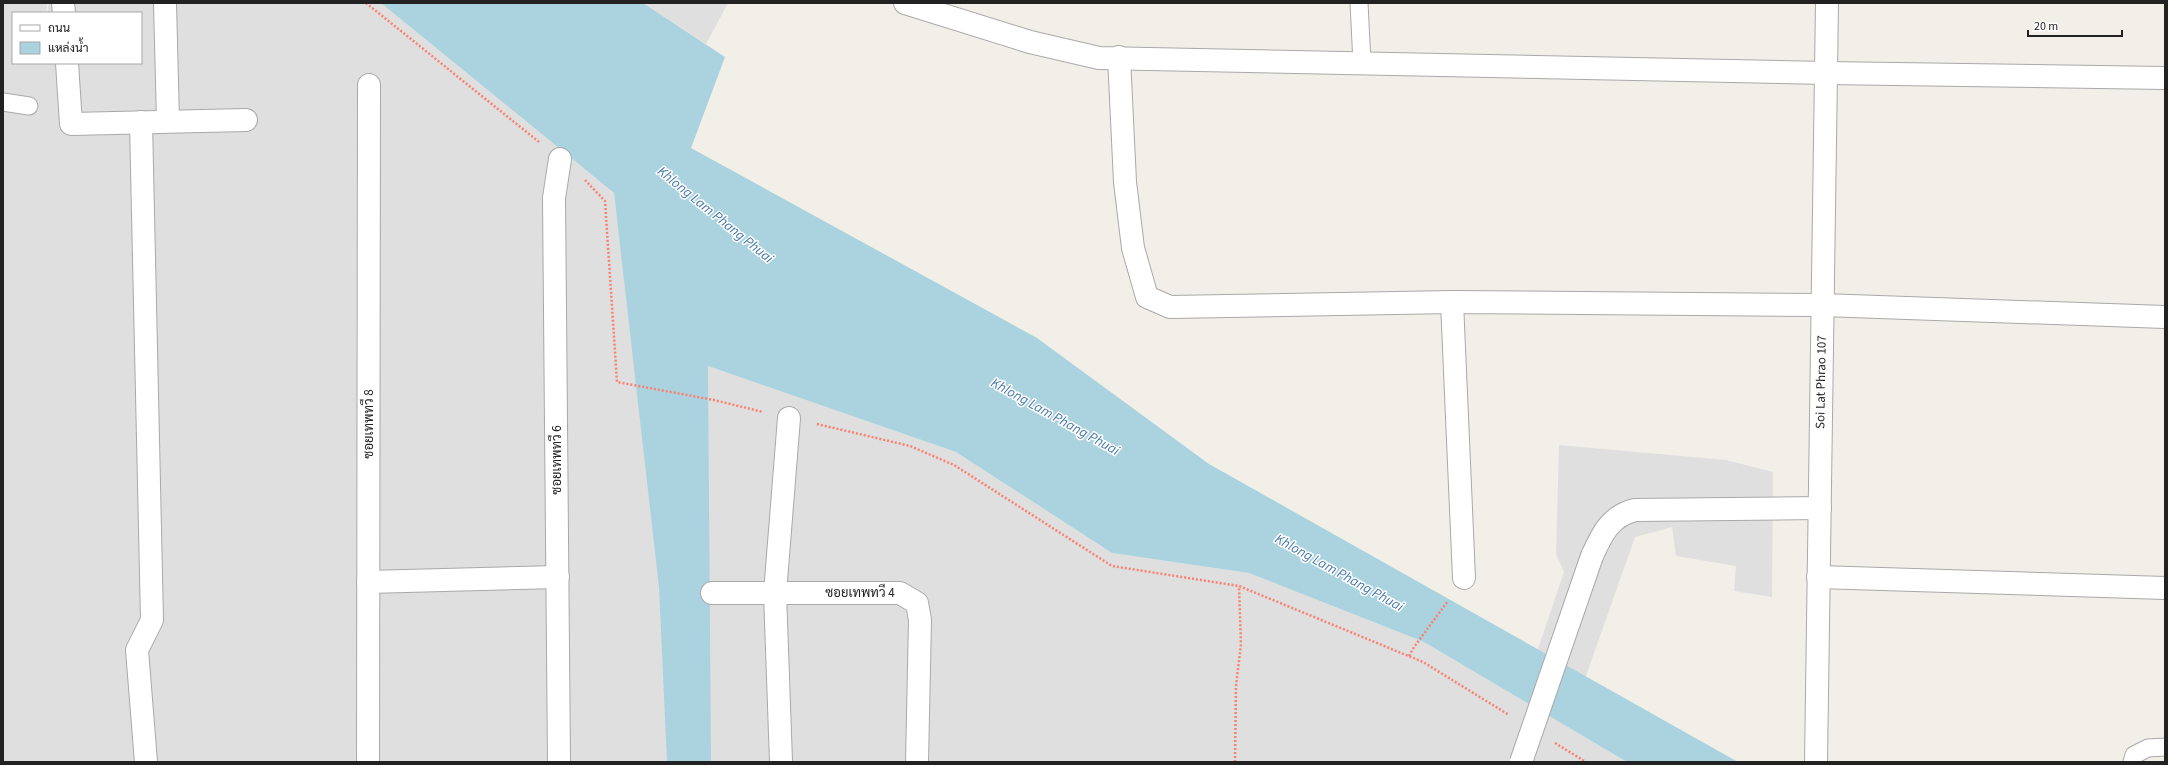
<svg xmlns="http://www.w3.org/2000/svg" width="2168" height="765" viewBox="0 0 2168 765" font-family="'Source Sans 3',Sarabun,sans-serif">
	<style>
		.residential { fill: #e0dfdf }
		.water { fill: #aad3df }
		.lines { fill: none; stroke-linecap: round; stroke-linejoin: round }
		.lane-casing { stroke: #a9a9a9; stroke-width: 19 }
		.street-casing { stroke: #a9a9a9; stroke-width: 24 }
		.path { stroke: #fa8072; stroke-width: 2.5; stroke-dasharray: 2 2; stroke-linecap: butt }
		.lane { stroke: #fff; stroke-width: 17 }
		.street { stroke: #fff; stroke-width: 22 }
		.street-bridge-casing { stroke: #a9a9a9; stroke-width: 24; stroke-linecap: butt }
		.street-bridge { stroke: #fff; stroke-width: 22 }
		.labels { text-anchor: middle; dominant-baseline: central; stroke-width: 3; stroke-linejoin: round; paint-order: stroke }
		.street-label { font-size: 13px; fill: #222; stroke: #fff }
		.water-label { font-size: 14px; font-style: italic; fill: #4a7aab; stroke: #fff }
	</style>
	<rect width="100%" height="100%" fill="#f2efe9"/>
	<!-- residential -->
	<g class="residential">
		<path d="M3,3H47L46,13H13V63H141V13H47L49,3H381L614,193L633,356L708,366L956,452L1112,553L1249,573L1424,642L1521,699L1564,572L1556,554L1559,445L1726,460L1773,472L1772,597L1734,591L1736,566L1676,556L1672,527L1635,537L1568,727L1627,762H3Z"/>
		<path d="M643,3H728L706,44Z"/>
	</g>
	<!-- water -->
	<path class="water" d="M381,3H643L725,57L691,148L1037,338L1209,464L1738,762H1627L1424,642L1249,573L1112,553L956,452L708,366L711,762H667L659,587L614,193Z"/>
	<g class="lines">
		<defs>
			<g id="lane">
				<path d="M1359,3L1362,63"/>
				<path d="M3,102L29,106"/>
				<path d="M2132,762L2134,755L2148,748L2165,747"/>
			</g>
			<g id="street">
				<path d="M63,3L64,13"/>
				<path d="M165,3L168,121"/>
				<path d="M905,3L1030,42L1099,58L1826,73L2165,78"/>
				<path d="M1119,57L1125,182L1133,248L1147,297L1170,307L1452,302L1822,305L2165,317"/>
				<path d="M67,63L71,124L246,120"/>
				<path d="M141,122L152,620L137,650L146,762"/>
				<path d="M1452,302L1464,578"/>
				<path d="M1592,556C1602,534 1610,516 1635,510L1820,508"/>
				<path d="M1818,577L2165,588"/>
				<path d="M368,582L558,577"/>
				<path d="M712,593H900L917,603L920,620L917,762"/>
				<path d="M368,762L369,85"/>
				<path d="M559,762L554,198L560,159"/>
				<path d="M781,762L775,593L789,418"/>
				<path d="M1816,762L1827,3"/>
			</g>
		</defs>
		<!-- lane casing -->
		<use href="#lane" class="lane-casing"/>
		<!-- street casing -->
		<use href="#street" class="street-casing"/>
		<!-- path -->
		<g class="path">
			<path d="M366,3L539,142"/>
			<path d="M585,180L605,201L617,382L714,400L763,412"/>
			<path d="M817,424L910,446L954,465L1112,566L1239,586L1423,662L1509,715"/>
			<path d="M1409,656L1414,647L1448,601"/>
			<path d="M1555,743L1586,762"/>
			<path d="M1235,762L1236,686L1241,644L1239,586"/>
		</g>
		<!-- lane -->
		<use href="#lane" class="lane"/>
		<!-- street -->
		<use href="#street" class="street"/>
		<defs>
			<path id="street-bridge" d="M1521,762L1592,556"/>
		</defs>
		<!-- street-bridge casing -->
		<use href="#street-bridge" class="street-bridge-casing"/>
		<!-- street-bridge -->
		<use href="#street-bridge" class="street-bridge"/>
	</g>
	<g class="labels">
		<!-- street labels -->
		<g class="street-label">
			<text transform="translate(1821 382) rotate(-89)">Soi Lat Phrao 107</text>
			<text transform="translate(369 424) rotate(-90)">ซอยเทพทวี 8</text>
			<text transform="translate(557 460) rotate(-90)">ซอยเทพทวี 6</text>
			<text x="860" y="593">ซอยเทพทวี 4</text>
		</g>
		<!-- water labels -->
		<g class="water-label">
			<text transform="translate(715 215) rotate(39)">Khlong Lam Phang Phuai</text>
			<text transform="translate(1055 417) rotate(29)">Khlong Lam Phang Phuai</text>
			<text transform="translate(1339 573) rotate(29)">Khlong Lam Phang Phuai</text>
		</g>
	</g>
	<!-- border -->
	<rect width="2168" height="765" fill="none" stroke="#222222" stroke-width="8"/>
	<!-- legend -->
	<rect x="12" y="12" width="130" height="52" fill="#ffffff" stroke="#a7a7a7"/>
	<rect x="20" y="25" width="20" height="6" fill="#ffffff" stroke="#a7a7a7"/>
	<text x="48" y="32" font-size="12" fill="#222222">ถนน</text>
	<rect x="20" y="42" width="20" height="12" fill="#aad3df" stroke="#a7a7a7"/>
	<text x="48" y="52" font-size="12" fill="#222222">แหล่งน้ำ</text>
	<!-- scale -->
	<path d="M2028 30v6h94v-6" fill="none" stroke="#222222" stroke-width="2"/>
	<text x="2034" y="30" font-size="12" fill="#222222" stroke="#ffffff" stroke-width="3" paint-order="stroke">20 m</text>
</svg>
